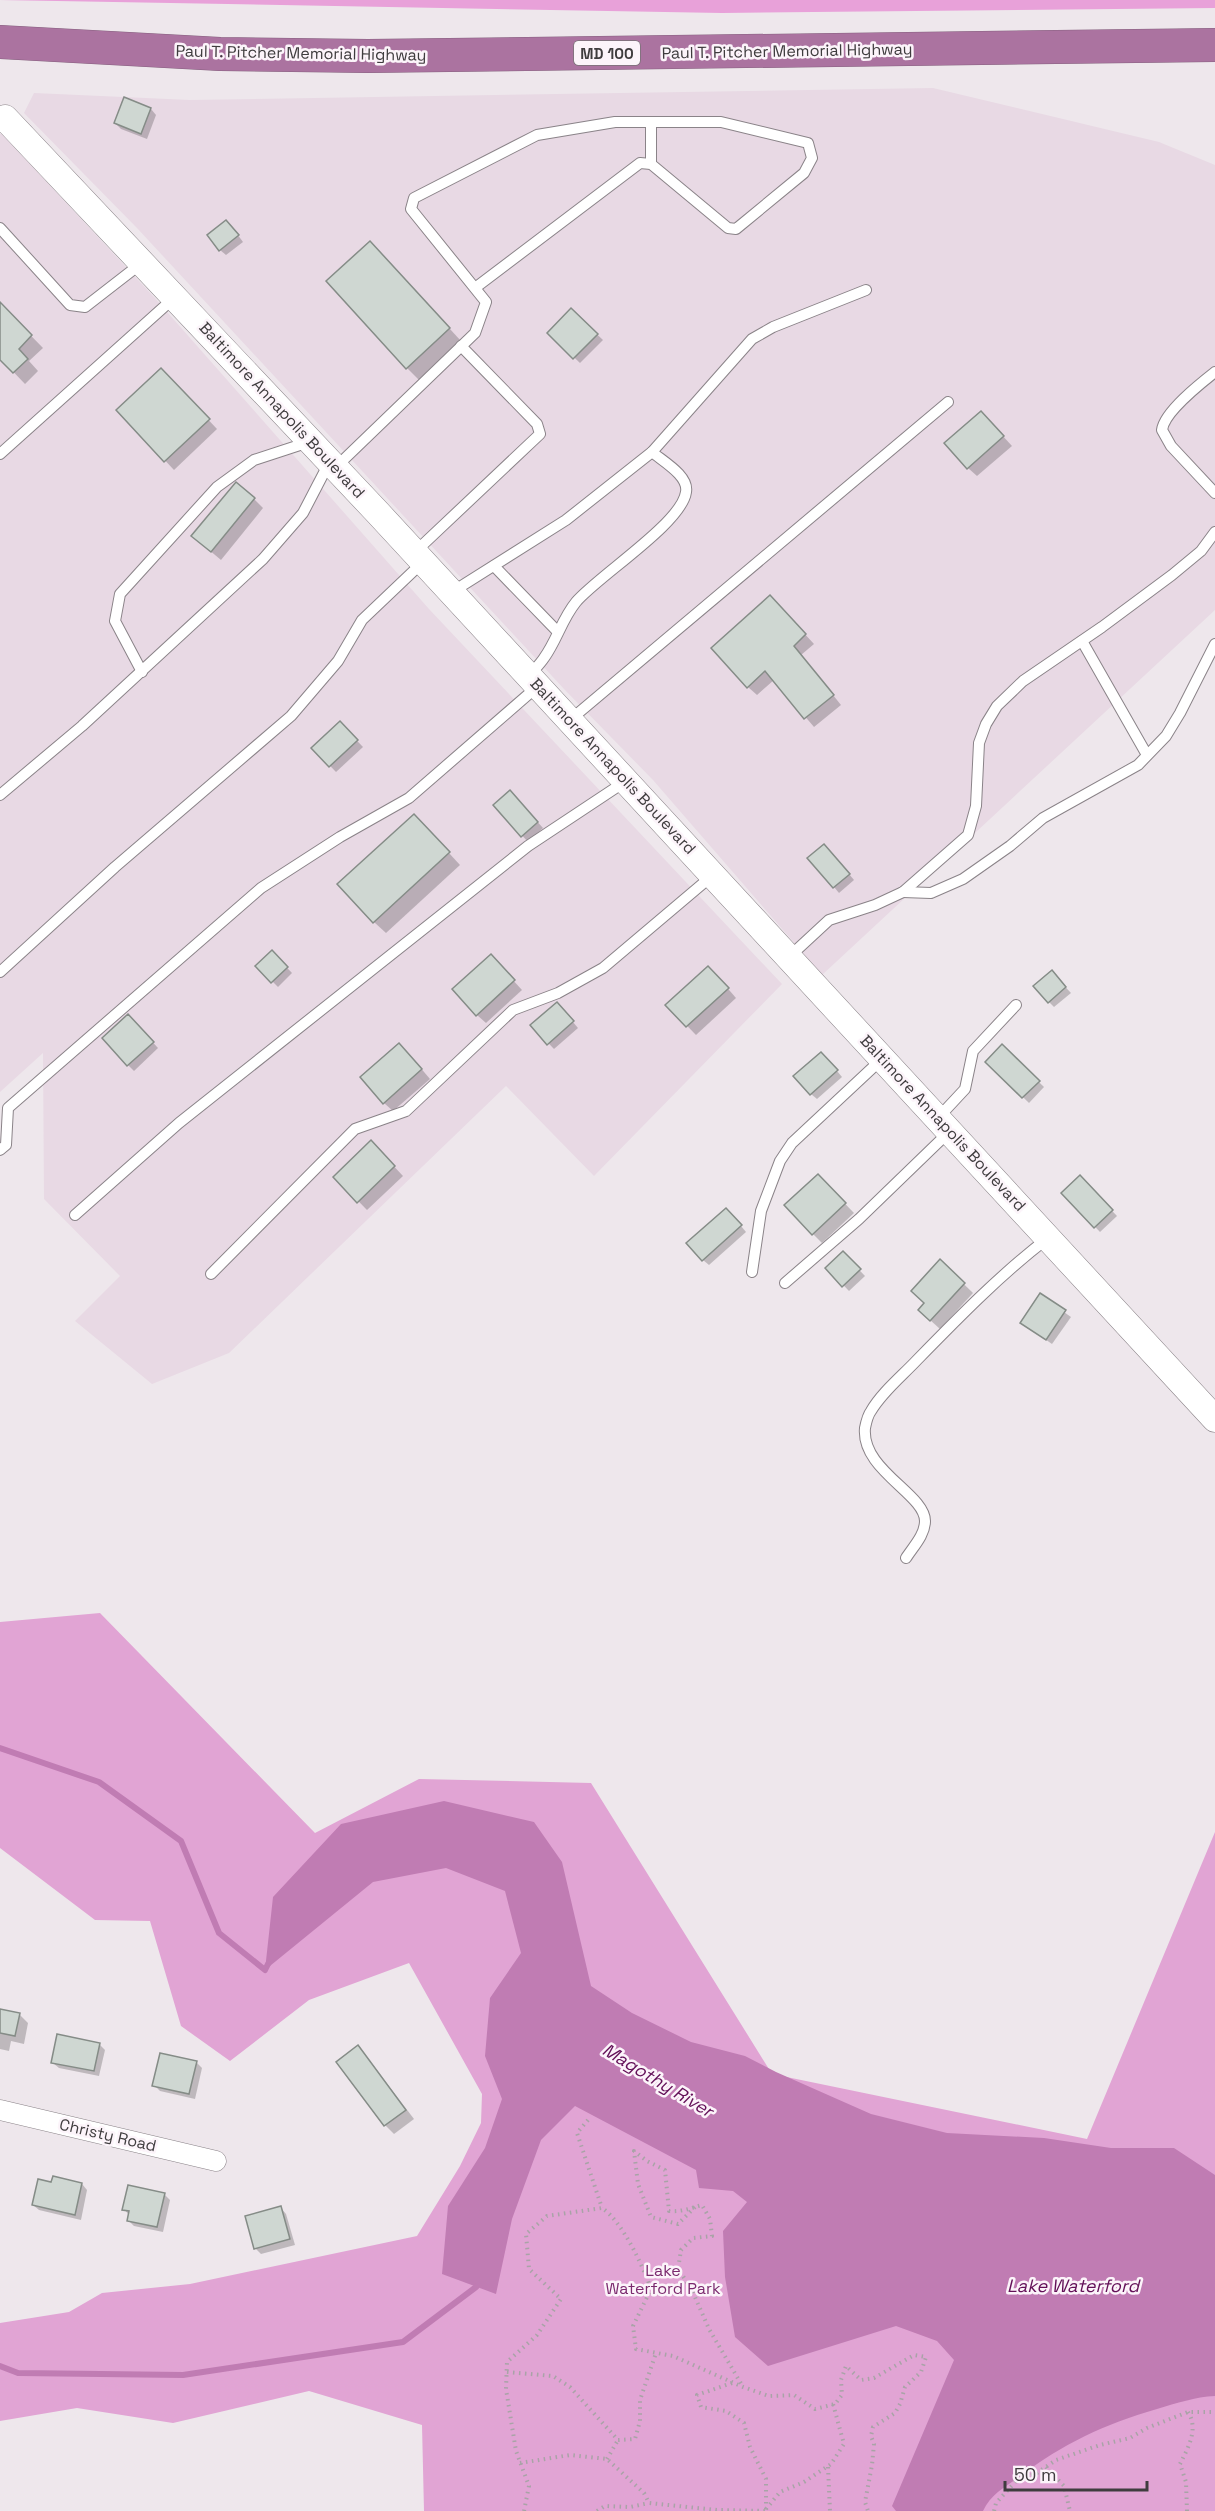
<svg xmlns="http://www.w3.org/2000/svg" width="1215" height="2511" viewBox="0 0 1215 2511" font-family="'Space Grotesk',sans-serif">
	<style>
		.built { fill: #e8d9e4 }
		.green { fill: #e1a4d4 }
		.forest { fill: #e8a1d9 }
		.water { fill: #c07cb3 }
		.shadow { fill: #0003 }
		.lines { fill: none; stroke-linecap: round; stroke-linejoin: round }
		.stream { stroke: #c07cb3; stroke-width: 6 }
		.building { fill: #cfd7d2; stroke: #858c87; stroke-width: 1.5 }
		.service-casing { stroke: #8a8388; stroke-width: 12 }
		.minor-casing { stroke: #8a8388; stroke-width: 21 }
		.tertiary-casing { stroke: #8a8388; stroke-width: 27 }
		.motorway-casing { stroke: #85607e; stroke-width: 34 }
		.path { stroke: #a9a3a7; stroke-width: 4; stroke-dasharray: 1.5 4.5; stroke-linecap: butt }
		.service { stroke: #fff; stroke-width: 10 }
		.minor { stroke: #fff; stroke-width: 20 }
		.tertiary { stroke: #fff; stroke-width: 26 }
		.motorway { stroke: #ab73a0; stroke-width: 33 }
		.labels { text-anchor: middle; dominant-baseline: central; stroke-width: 5; stroke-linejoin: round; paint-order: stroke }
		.shield { fill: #fcf4fa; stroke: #787376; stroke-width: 1.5 }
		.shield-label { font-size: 15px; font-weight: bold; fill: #3f3c3e }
		.street-label { font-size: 16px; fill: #3f3c3e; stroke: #fcf4fa }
		.park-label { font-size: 16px; fill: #7b2a6f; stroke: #fcf4fa }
		.water-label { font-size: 18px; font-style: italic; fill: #631058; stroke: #fcf4fa }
	</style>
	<rect width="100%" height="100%" fill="#eee7ec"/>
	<!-- built -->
	<g class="built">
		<path d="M933,88L1159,142L1215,165V610L822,975L653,780L564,689L137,228L24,113L34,93L190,100Z"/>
		<path d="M0,134H2L153,296L429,609L782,984L594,1176L506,1086L229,1353L152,1384L75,1321L120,1276L44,1199L43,1053L0,1092Z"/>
	</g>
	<!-- green -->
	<path class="green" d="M100,1613L315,1833L419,1779L591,1783L772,2074L1087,2139L1215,1832V2511H424L422,2425L309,2391L173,2423L77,2408L0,2421V2323L69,2312L102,2293L190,2284L417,2236L460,2166L481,2123L482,2094L409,1963L309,2000L230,2061L181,2026L150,1921L95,1920L0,1848V1622Z"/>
	<!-- forest -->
	<path class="forest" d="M0,0H1215V8L722,13Z"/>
	<!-- water -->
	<path class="water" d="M444,1801L534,1822L562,1862L591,1986L632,2013L691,2042L745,2056L776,2072L871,2114L947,2133L1044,2138L1111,2148H1174L1215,2175V2396C1195,2397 1177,2403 1157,2409C1103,2425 1064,2443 1019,2477C1004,2488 991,2494 983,2511H896L892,2506L954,2360L937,2341L896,2326L768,2366L735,2337L725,2277L723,2231L747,2202L733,2191L699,2188L696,2170L575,2106L541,2140L512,2219L496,2294L442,2274L448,2206L485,2148L502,2099L485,2056L490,1998L521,1953L505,1891L446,1868L373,1882L265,1970L273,1897L341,1824Z"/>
	<!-- shadow -->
	<g class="shadow">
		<path d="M151,109L156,115L147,139L121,129L115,123Z"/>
		<path d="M232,227L243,242L226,255L220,250Z"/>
		<path d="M382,255L461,341L419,380L407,368Z"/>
		<path d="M0,304L43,348L29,361L38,371L25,384L0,358Z"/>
		<path d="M571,310L603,340L580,363L549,333Z"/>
		<path d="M170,379L217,429L174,470L118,410Z"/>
		<path d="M990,422L1012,446L977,476L968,468Z"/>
		<path d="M254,499L263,508L221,560L202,544Z"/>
		<path d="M779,606L814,644L801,655L841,705L814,727L774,680L757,695L748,687Z"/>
		<path d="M340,723L363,747L336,772L313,748Z"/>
		<path d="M516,798L543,828L528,842L495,805Z"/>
		<path d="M426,828L460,865L386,933L374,922Z"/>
		<path d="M830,851L854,880L839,893L834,887Z"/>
		<path d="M272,952L292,973L278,987L257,966Z"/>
		<path d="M499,965L522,990L486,1023L477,1015Z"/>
		<path d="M717,976L736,998L696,1035L667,1005Z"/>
		<path d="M1057,978L1071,993L1054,1007L1049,1002Z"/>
		<path d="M562,1009L578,1028L554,1049L532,1026Z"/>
		<path d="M134,1022L158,1048L134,1071L128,1065Z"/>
		<path d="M1002,1046L1044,1087L1029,1103L987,1062Z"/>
		<path d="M408,1053L430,1079L393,1111L384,1103Z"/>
		<path d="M827,1059L842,1077L817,1099L811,1094Z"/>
		<path d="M371,1142L403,1176L367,1210L335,1177Z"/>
		<path d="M1080,1177L1117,1216L1100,1232L1063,1193Z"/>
		<path d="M827,1185L854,1213L822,1243L813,1234Z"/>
		<path d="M732,1215L746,1232L709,1265L703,1260Z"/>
		<path d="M843,1253L865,1276L849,1291L827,1268Z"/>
		<path d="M940,1261L973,1293L940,1329L929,1319L926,1304Z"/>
		<path d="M1040,1295L1071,1317L1052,1344L1022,1323Z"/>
		<path d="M0,2011L19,2014L28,2023L24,2044L11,2041L9,2051L0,2049Z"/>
		<path d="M99,2044L105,2050L99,2076L59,2068L53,2063Z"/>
		<path d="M366,2056L414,2119L394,2134L385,2125Z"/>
		<path d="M197,2063L202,2068L195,2099L160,2091L154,2085Z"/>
		<path d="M52,2184H82L87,2190L81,2220L39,2210L33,2205Z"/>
		<path d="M164,2194L170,2200L163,2232L134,2226L128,2220L129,2215L124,2209Z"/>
		<path d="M281,2208L286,2214L295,2245L261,2254L255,2248Z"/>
	</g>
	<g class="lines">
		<!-- stream -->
		<g class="stream">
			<path d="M0,1748L99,1782L181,1841L219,1933L265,1970L268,1964"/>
			<path d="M0,2366L18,2373L183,2375L403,2342L476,2287"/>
		</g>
	</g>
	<!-- building -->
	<g class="building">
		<path d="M124,97L151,108L141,134L114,123Z"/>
		<path d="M226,220L239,235L219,251L207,235Z"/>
		<path d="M370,241L450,328L406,369L326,281Z"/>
		<path d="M0,302L32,335L19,349L28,359L13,373L0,360Z"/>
		<path d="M571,308L598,334L573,359L547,333Z"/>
		<path d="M161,368L210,419L164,462L116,410Z"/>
		<path d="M981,411L1004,436L967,469L944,443Z"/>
		<path d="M236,482L255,498L211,552L191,536Z"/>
		<path d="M770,595L806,634L794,646L834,695L804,719L765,671L747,688L711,648Z"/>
		<path d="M340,721L358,740L329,767L311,748Z"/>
		<path d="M510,790L538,822L521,837L493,805Z"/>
		<path d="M414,814L450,852L373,923L337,884Z"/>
		<path d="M824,844L850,874L833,888L807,858Z"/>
		<path d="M272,950L288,967L271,983L255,966Z"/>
		<path d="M491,954L515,980L476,1016L452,989Z"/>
		<path d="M708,966L729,988L686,1027L665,1005Z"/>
		<path d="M1052,970L1066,987L1048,1003L1033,986Z"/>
		<path d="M557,1002L574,1021L547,1045L530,1025Z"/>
		<path d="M128,1014L154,1042L127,1066L102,1038Z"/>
		<path d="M399,1043L422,1069L383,1104L360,1077Z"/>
		<path d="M1002,1044L1040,1081L1022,1098L985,1062Z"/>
		<path d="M821,1052L838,1070L810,1095L793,1076Z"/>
		<path d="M371,1140L395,1166L357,1203L333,1177Z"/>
		<path d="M818,1174L846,1203L812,1235L784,1205Z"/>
		<path d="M1080,1175L1113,1210L1094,1228L1061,1193Z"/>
		<path d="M726,1208L742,1225L702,1261L686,1243Z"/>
		<path d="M843,1251L861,1269L842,1287L825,1268Z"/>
		<path d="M940,1259L965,1283L930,1321L918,1310L924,1303L911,1291Z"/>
		<path d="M1040,1293L1066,1310L1046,1340L1020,1323Z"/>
		<path d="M0,2009L20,2013L15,2036L0,2033Z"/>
		<path d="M57,2034L100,2043L94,2071L51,2063Z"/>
		<path d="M358,2045L406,2110L384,2126L336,2062Z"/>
		<path d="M160,2053L197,2061L189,2094L152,2086Z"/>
		<path d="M53,2176L82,2183L75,2215L32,2205L38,2179L51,2182Z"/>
		<path d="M128,2185L165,2193L157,2227L127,2221L129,2211L122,2210Z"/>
		<path d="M281,2206L290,2239L254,2249L245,2216Z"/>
	</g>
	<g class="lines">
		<defs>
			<g id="service">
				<path d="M651,122V164"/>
				<path d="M0,228L70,305L85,307L143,262"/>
				<path d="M1215,372C1201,383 1164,412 1162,430L1171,446L1215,493"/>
				<path d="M0,454L175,297"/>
				<path d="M336,467L475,333L486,302L411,209L414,198L537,135L615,122H721L808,143L812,158L804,173L736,229L728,228L651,164L640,163L475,288"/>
				<path d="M415,552L540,434L537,424L461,346"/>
				<path d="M494,566L557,631"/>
				<path d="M452,592L566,520L652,452L752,339L773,327L866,290"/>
				<path d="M1082,641L1147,755"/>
				<path d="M142,672L115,621L120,594L217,487L254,460L309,442"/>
				<path d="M529,676C534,670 540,664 544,658C557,640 562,619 576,602C598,576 682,523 686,492C689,476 664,462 652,452"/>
				<path d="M570,720L948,402"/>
				<path d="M0,795L82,726L263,559L303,513L329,463"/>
				<path d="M903,892L931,893L963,879L1010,846L1043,818L1138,765L1166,736L1180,713L1215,644"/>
				<path d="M789,957L829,920L875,905L903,892L968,835L976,806L979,743L986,724L997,706L1023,681L1102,627L1172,575L1201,551L1215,532"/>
				<path d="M0,972L115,867L291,716L338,661L362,620L423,562"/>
				<path d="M938,1118L965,1089L973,1051L1016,1005"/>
				<path d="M0,1150L6,1145L8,1108L261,888L340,837L409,798L538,686"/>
				<path d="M75,1215L179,1123L528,846L626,781"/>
				<path d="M752,1272L761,1211L780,1161L792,1143L883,1058"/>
				<path d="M211,1274L355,1129L406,1111L513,1010L558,993L603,968L713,875"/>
				<path d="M785,1283L859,1219L950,1131"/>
				<path d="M906,1558C913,1547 925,1535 925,1521C925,1494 861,1470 865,1428C866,1423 868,1415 871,1411C882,1392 902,1376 917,1360C959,1317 1001,1274 1048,1238"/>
			</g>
			<path id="minor" d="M0,2110L216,2161"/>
			<path id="tertiary" d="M5,118L378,513L1215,1419"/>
			<path id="motorway" d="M0,42L220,54L368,56L1215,45"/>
		</defs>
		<!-- service casing -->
		<use href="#service" class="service-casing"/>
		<!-- minor casing -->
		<use href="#minor" class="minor-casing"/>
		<!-- tertiary casing -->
		<use href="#tertiary" class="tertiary-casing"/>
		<!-- motorway casing -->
		<use href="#motorway" class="motorway-casing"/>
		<!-- path -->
		<g class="path">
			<path d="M588,2120L577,2133L602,2208"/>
			<path d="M695,2207L678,2224L651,2217L638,2184L634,2151L647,2161L665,2170L669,2211C682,2212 691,2208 702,2205L710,2219L712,2236L693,2238L681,2250L678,2269L691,2288L709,2329L743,2387"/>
			<path d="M507,2372L553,2376L570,2387L618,2440L635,2439L640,2421V2400L656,2353"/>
			<path d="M732,2383L697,2395L701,2407L726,2411L744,2423L750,2447L766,2479V2510"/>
			<path d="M607,2459L618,2440"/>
			<path d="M520,2463L570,2455L607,2459L644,2493L649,2503L717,2510L767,2511"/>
			<path d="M828,2467L830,2511"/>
			<path d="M1046,2467L1064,2486L1070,2511"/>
			<path d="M766,2509L780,2492L804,2482L831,2464L844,2444L833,2404"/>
			<path d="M524,2511L529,2486L516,2451L506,2389L507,2362L537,2335L561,2299L529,2269L526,2234L547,2216L602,2208C622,2221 643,2266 651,2289L633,2326L636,2349L673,2356L743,2387L769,2396L794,2395L815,2409L835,2404L842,2395L841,2380L846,2366L861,2380L874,2378L914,2355L926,2357L921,2372L905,2387L900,2404L895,2413L873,2427L871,2436L874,2444L872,2465L865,2502L868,2511"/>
			<path d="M597,2511L605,2506L630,2507L649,2503"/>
			<path d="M994,2511L996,2503L1016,2481L1037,2473L1056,2460L1100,2445L1130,2438L1147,2428L1188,2412H1215"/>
			<path d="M1187,2511L1186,2482L1180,2464C1188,2448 1199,2429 1188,2412"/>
		</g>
		<!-- service -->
		<use href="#service" class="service"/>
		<!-- minor -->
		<use href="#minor" class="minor"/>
		<!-- tertiary -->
		<use href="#tertiary" class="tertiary"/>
		<!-- motorway -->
		<use href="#motorway" class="motorway"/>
	</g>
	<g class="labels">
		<!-- shield labels -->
		<rect class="shield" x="574" y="41" width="66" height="24" rx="4.5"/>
		<g class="shield-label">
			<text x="607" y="53">MD 100</text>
		</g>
		<!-- street labels -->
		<g class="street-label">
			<text transform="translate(787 51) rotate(-1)">Paul T. Pitcher Memorial Highway</text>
			<text transform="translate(301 53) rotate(1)">Paul T. Pitcher Memorial Highway</text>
			<text transform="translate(282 410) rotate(47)">Baltimore Annapolis Boulevard</text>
			<text transform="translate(613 766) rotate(47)">Baltimore Annapolis Boulevard</text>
			<text transform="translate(943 1123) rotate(47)">Baltimore Annapolis Boulevard</text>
			<text transform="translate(108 2135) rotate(13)">Christy Road</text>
		</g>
		<!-- park labels -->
		<g class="park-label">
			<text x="663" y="2270">Lake<tspan x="663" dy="18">Waterford Park</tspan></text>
		</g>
		<!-- water labels -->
		<g class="water-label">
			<text transform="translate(658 2080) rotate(31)">Magothy River</text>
			<text x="1073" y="2285">Lake Waterford</text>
		</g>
	</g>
	<!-- scale -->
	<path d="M1005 2481v9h142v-9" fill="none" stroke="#3f3c3e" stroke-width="3"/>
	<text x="1014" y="2481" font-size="18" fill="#3f3c3e" stroke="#fcf4fa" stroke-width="4.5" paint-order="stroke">50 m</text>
</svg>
